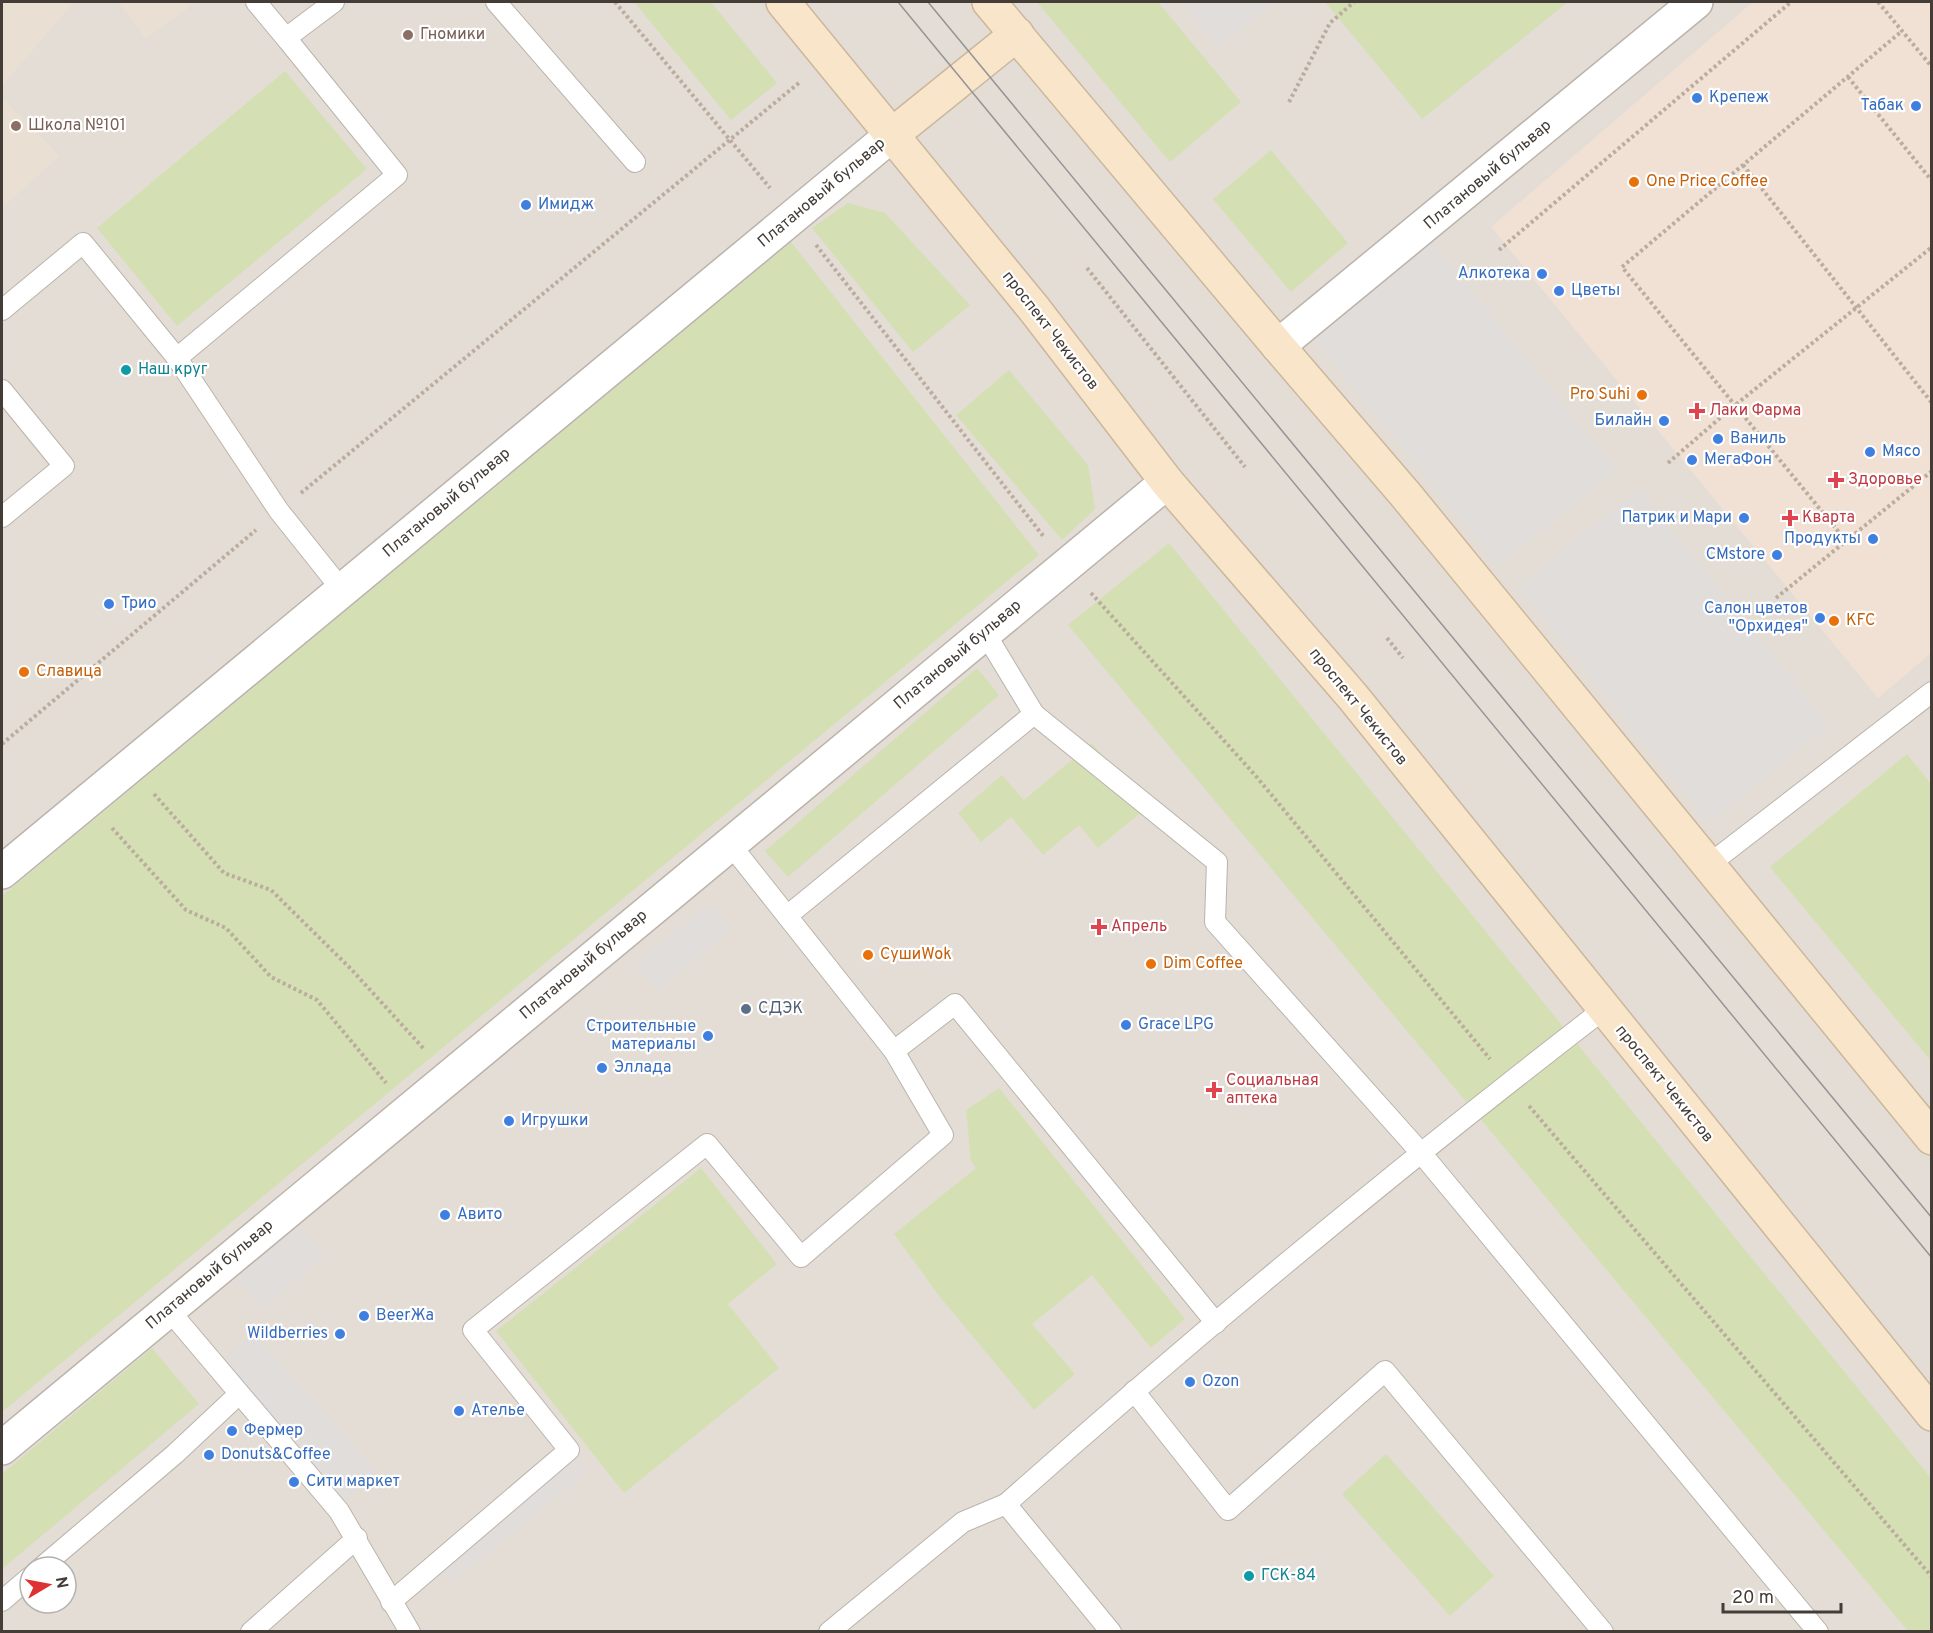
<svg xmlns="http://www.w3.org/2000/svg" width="1933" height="1633" viewBox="0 0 1933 1633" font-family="Overpass,sans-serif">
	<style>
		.residential { fill: #e4ddd6; fill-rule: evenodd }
		.commercial { fill: #f1e0d4 }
		.education { fill: #e9dfd2 }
		.green { fill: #d4e0b4 }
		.parking { fill: #e0dddb }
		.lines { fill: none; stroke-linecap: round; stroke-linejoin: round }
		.lane-casing { stroke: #bbb3ab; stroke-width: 22 }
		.street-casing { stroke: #bbb3ab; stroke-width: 36 }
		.secondary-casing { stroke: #cbb79c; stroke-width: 36 }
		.path { stroke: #bbac9e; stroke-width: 4; stroke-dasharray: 3 3; stroke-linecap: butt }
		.lane { stroke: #fff; stroke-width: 20 }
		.street { stroke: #fff; stroke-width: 33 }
		.secondary { stroke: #f8e5ca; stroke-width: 33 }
		.tram { stroke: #959595; stroke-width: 1.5 }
		.education-dot { fill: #8d6e63; stroke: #fff; stroke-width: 2 }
		.shop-dot { fill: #3f7fe0; stroke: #fff; stroke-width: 2 }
		.food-dot { fill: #e8710a; stroke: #fff; stroke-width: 2 }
		.culture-dot { fill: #0f9aa8; stroke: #fff; stroke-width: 2 }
		.health-dot { fill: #e0444e; stroke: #fff; stroke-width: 2 }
		.service-dot { fill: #5c6f8a; stroke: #fff; stroke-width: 2 }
		.labels { text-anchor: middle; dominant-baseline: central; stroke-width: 4.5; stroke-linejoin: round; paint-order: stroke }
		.education-label { font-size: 16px; fill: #785e54; stroke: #fff; text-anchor: start }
		.shop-label { font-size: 16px; fill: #366cbe; stroke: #fff; text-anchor: start }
		.street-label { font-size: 16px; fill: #433c37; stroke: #fff }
		.food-label { font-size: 16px; fill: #c56008; stroke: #fff; text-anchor: start }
		.culture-label { font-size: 16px; fill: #0d838f; stroke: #fff; text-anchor: start }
		.health-label { font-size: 16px; fill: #be3a42; stroke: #fff; text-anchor: start }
		.service-label { font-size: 16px; fill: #4e5e75; stroke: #fff; text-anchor: start }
	</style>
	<rect width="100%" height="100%" fill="#f1ece7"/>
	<!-- residential -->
	<path class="residential" d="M2,2H1931V1631L2,1632ZM30,1567H66V1603H30Z"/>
	<!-- commercial -->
	<path class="commercial" d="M1753,2H1931V653L1878,698L1491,227Z"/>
	<!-- education -->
	<g class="education">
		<path d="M2,2H74L2,86Z"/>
		<path d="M118,2H196L146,39Z"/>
		<path d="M2,97L60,156L2,208Z"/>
	</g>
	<!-- green -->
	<g class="green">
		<path d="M634,2H711L777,83L731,120Z"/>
		<path d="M1037,2H1158L1241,102L1170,162Z"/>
		<path d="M1325,2H1568L1422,119Z"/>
		<path d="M285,71L367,169L177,326L97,228Z"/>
		<path d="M1271,150L1348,243L1291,292L1213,199Z"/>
		<path d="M848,203L885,213L970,305L913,352L812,228Z"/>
		<path d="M791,242L1039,555L2,1412V896Z"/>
		<path d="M1009,370L1088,465L1095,509L1062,540L956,415Z"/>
		<path d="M1169,543L1931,1478V1631H1908L1068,625Z"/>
		<path d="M977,668L999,695L788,877L765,851Z"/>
		<path d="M1092,743L1145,809L1098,848L1079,825L1043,855L1011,817L981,842L958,813L1002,775L1024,800Z"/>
		<path d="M1907,754L1931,784V1061L1770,867Z"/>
		<path d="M999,1088L1185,1319L1151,1348L1092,1275L1032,1324L1075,1374L1034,1410L940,1297L894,1234L976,1168L971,1161L966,1110Z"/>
		<path d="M701,1168L777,1264L728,1304L779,1368L624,1493L496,1331Z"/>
		<path d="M152,1348L199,1404L2,1569V1474Z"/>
		<path d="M1386,1454L1494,1576L1450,1616L1342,1494Z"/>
	</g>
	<!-- parking -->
	<g class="parking">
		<path d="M1181,2H1275L1218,48Z"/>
		<path d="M1431,241L1616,470L1498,566L1313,337Z"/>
		<path d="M1638,489L1829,725L1709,823L1518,587Z"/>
		<path d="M710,903L732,929L658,991L636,965Z"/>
		<path d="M297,1224L324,1256L262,1309L235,1277Z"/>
		<path d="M254,1333L375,1471L339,1511L218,1366Z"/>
		<path d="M569,1450L587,1472L451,1583L434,1564Z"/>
	</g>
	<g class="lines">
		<defs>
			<g id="lane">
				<path d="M256,2L286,38L334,2"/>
				<path d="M496,2L635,162"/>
				<path d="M286,38L397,175L177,358L279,511L342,590"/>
				<path d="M2,310L83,243L177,358"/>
				<path d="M2,390L64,466L2,517"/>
				<path d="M985,633L1034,714L1217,862L1215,922L1422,1154L1818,1632"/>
				<path d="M1707,866L1932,692"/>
				<path d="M787,916L1034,714"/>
				<path d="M894,1051L955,1004L1216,1323"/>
				<path d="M168,1309L339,1511L410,1632"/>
				<path d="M1134,1391L1228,1510L1385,1371L1603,1632"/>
				<path d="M42,1567L175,1454L239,1394"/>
				<path d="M2,1601L30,1577"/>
				<path d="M391,1602L569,1450L473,1330L707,1144L801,1257L943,1135L894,1051L730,844"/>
				<path d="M251,1632L357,1538"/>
				<path d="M829,1632L963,1522L1006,1504"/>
				<path d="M1111,1632L1006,1504C1199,1332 1399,1167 1604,1009"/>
			</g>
			<g id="street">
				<path d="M1278,346L1696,2"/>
				<path d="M2,872L893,134"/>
				<path d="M2,1448L1167,482"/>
			</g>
			<g id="secondary">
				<path d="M783,2L1035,310L1167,482L1353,697L1932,1414"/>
				<path d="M989,2L1278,346L1405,494L1932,1138"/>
				<path d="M893,134L1017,34"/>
			</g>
		</defs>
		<!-- lane casing -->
		<use href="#lane" class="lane-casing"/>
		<!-- street casing -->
		<use href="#street" class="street-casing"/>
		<!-- secondary casing -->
		<use href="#secondary" class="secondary-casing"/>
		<!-- path -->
		<g class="path">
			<path d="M615,2L770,188"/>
			<path d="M1878,2L1932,67"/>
			<path d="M1848,77L1932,181"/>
			<path d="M1289,102L1330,23L1354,2"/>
			<path d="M1743,165L1932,403"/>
			<path d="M816,245L1044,537"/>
			<path d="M1499,250L1791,2"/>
			<path d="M1087,268L1245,467"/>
			<path d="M1668,463L1734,406L1932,247"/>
			<path d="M301,493L800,82"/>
			<path d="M1846,541L1622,267L1902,31"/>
			<path d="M1091,593L1255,775L1490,1059"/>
			<path d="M1776,598L1932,471"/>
			<path d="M1387,638L1403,658"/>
			<path d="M2,744L256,530"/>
			<path d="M154,794L224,873L271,890L351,969L424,1049"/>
			<path d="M112,828L186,910L226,928L271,977L317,1000L386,1083"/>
			<path d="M1529,1106L1932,1577"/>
		</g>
		<!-- lane -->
		<use href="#lane" class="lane"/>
		<!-- street -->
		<use href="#street" class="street"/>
		<!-- secondary -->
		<use href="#secondary" class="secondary"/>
		<!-- tram -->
		<g class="tram">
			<path d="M898,2L1932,1258"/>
			<path d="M928,2L1932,1218"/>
		</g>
	</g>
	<!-- markers -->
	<g class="education-dot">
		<circle cx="408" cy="35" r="6"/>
		<circle cx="16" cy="126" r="6"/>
	</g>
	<g class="shop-dot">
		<circle cx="1697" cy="98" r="6"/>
		<circle cx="1916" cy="106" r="6"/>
		<circle cx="526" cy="205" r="6"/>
		<circle cx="1542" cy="274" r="6"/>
		<circle cx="1559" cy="291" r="6"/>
		<circle cx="1664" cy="421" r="6"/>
		<circle cx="1718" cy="439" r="6"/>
		<circle cx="1870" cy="452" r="6"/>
		<circle cx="1692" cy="460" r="6"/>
		<circle cx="1744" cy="518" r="6"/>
		<circle cx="1873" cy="539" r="6"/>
		<circle cx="1777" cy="555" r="6"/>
		<circle cx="109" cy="604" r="6"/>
		<circle cx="1820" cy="618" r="6"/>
		<circle cx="1126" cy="1025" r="6"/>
		<circle cx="708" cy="1036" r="6"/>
		<circle cx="602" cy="1068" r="6"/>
		<circle cx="509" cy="1121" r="6"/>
		<circle cx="445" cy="1215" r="6"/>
		<circle cx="364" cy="1316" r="6"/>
		<circle cx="340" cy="1334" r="6"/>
		<circle cx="1190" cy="1382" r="6"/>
		<circle cx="459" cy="1411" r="6"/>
		<circle cx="232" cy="1431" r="6"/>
		<circle cx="209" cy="1455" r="6"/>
		<circle cx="294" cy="1482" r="6"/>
	</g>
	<g class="food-dot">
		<circle cx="1634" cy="182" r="6"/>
		<circle cx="1642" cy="395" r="6"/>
		<circle cx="1834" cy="621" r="6"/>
		<circle cx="24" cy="672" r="6"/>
		<circle cx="868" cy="955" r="6"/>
		<circle cx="1151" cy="964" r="6"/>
	</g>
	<g class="culture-dot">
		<circle cx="126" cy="370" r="6"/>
		<circle cx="1249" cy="1576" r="6"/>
	</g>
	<g class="health-dot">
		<path d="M1694 402h6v6h6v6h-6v6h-6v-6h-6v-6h6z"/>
		<path d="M1833 471h6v6h6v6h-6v6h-6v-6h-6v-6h6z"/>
		<path d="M1787 509h6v6h6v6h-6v6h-6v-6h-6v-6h6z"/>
		<path d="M1096 918h6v6h6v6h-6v6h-6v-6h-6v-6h6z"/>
		<path d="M1211 1081h6v6h6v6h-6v6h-6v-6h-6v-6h6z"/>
	</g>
	<circle class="service-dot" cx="746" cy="1009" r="6"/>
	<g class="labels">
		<!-- education labels -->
		<g class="education-label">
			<text x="420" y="35">Гномики</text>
			<text x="28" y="126">Школа №101</text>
		</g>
		<!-- shop labels -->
		<g class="shop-label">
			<text x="1709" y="98">Крепеж</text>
			<text x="1904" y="106" text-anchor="end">Табак</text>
			<text x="538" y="205">Имидж</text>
			<text x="1530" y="274" text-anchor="end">Алкотека</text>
			<text x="1571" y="291">Цветы</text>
			<text x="1652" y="421" text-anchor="end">Билайн</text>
			<text x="1730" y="439">Ваниль</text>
			<text x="1882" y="452">Мясо</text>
			<text x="1704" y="460">МегаФон</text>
			<text x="1732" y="518" text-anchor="end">Патрик и Мари</text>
			<text x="1861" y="539" text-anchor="end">Продукты</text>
			<text x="1765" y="555" text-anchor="end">CMstore</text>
			<text x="121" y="604">Трио</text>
			<text x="1808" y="609" text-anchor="end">Салон цветов<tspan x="1808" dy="18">"Орхидея"</tspan></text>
			<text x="1138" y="1025">Grace LPG</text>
			<text x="696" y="1027" text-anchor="end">Строительные<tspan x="696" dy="18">материалы</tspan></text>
			<text x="614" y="1068">Эллада</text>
			<text x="521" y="1121">Игрушки</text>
			<text x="457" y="1215">Авито</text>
			<text x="376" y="1316">BeerЖа</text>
			<text x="328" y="1334" text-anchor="end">Wildberries</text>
			<text x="1202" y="1382">Ozon</text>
			<text x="471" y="1411">Ателье</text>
			<text x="244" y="1431">Фермер</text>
			<text x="221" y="1455">Donuts&amp;Coffee</text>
			<text x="306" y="1482">Сити маркет</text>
		</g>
		<!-- street labels -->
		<g class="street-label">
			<text transform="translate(1488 175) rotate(-40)">Платановый бульвар</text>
			<text transform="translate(822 193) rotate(-40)">Платановый бульвар</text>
			<text transform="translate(1050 331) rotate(52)">проспект Чекистов</text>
			<text transform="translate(447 503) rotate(-40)">Платановый бульвар</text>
			<text transform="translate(958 655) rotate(-40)">Платановый бульвар</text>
			<text transform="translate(1358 707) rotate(51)">проспект Чекистов</text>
			<text transform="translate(584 965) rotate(-40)">Платановый бульвар</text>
			<text transform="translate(1664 1084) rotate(51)">проспект Чекистов</text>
			<text transform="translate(210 1275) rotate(-40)">Платановый бульвар</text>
		</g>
		<!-- food labels -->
		<g class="food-label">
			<text x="1646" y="182">One Price Coffee</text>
			<text x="1630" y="395" text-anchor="end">Pro Suhi</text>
			<text x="1846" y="621">KFC</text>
			<text x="36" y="672">Славица</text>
			<text x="880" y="955">СушиWok</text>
			<text x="1163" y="964">Dim Coffee</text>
		</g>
		<!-- culture labels -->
		<g class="culture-label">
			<text x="138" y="370">Наш круг</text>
			<text x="1261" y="1576">ГСК-84</text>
		</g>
		<!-- health labels -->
		<g class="health-label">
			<text x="1709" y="411">Лаки Фарма</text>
			<text x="1848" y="480">Здоровье</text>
			<text x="1802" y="518">Кварта</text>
			<text x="1111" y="927">Апрель</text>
			<text x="1226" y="1081">Социальная<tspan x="1226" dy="18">аптека</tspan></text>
		</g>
		<!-- service labels -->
		<g class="service-label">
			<text x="758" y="1009">СДЭК</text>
		</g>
	</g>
	<!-- border -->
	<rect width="1933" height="1633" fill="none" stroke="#433c37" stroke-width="6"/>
	<!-- north arrow -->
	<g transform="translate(48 1585) rotate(80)"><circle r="28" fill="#ffffff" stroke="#b4b1af" stroke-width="1.5"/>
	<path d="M0-4.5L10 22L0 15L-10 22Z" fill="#df3032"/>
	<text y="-9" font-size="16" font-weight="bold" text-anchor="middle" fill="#433c37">N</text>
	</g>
	<!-- scale -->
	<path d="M1723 1603v9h118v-9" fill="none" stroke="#433c37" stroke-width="3"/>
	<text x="1732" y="1603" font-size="18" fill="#433c37" stroke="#ffffff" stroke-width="4.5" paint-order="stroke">20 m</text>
</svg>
